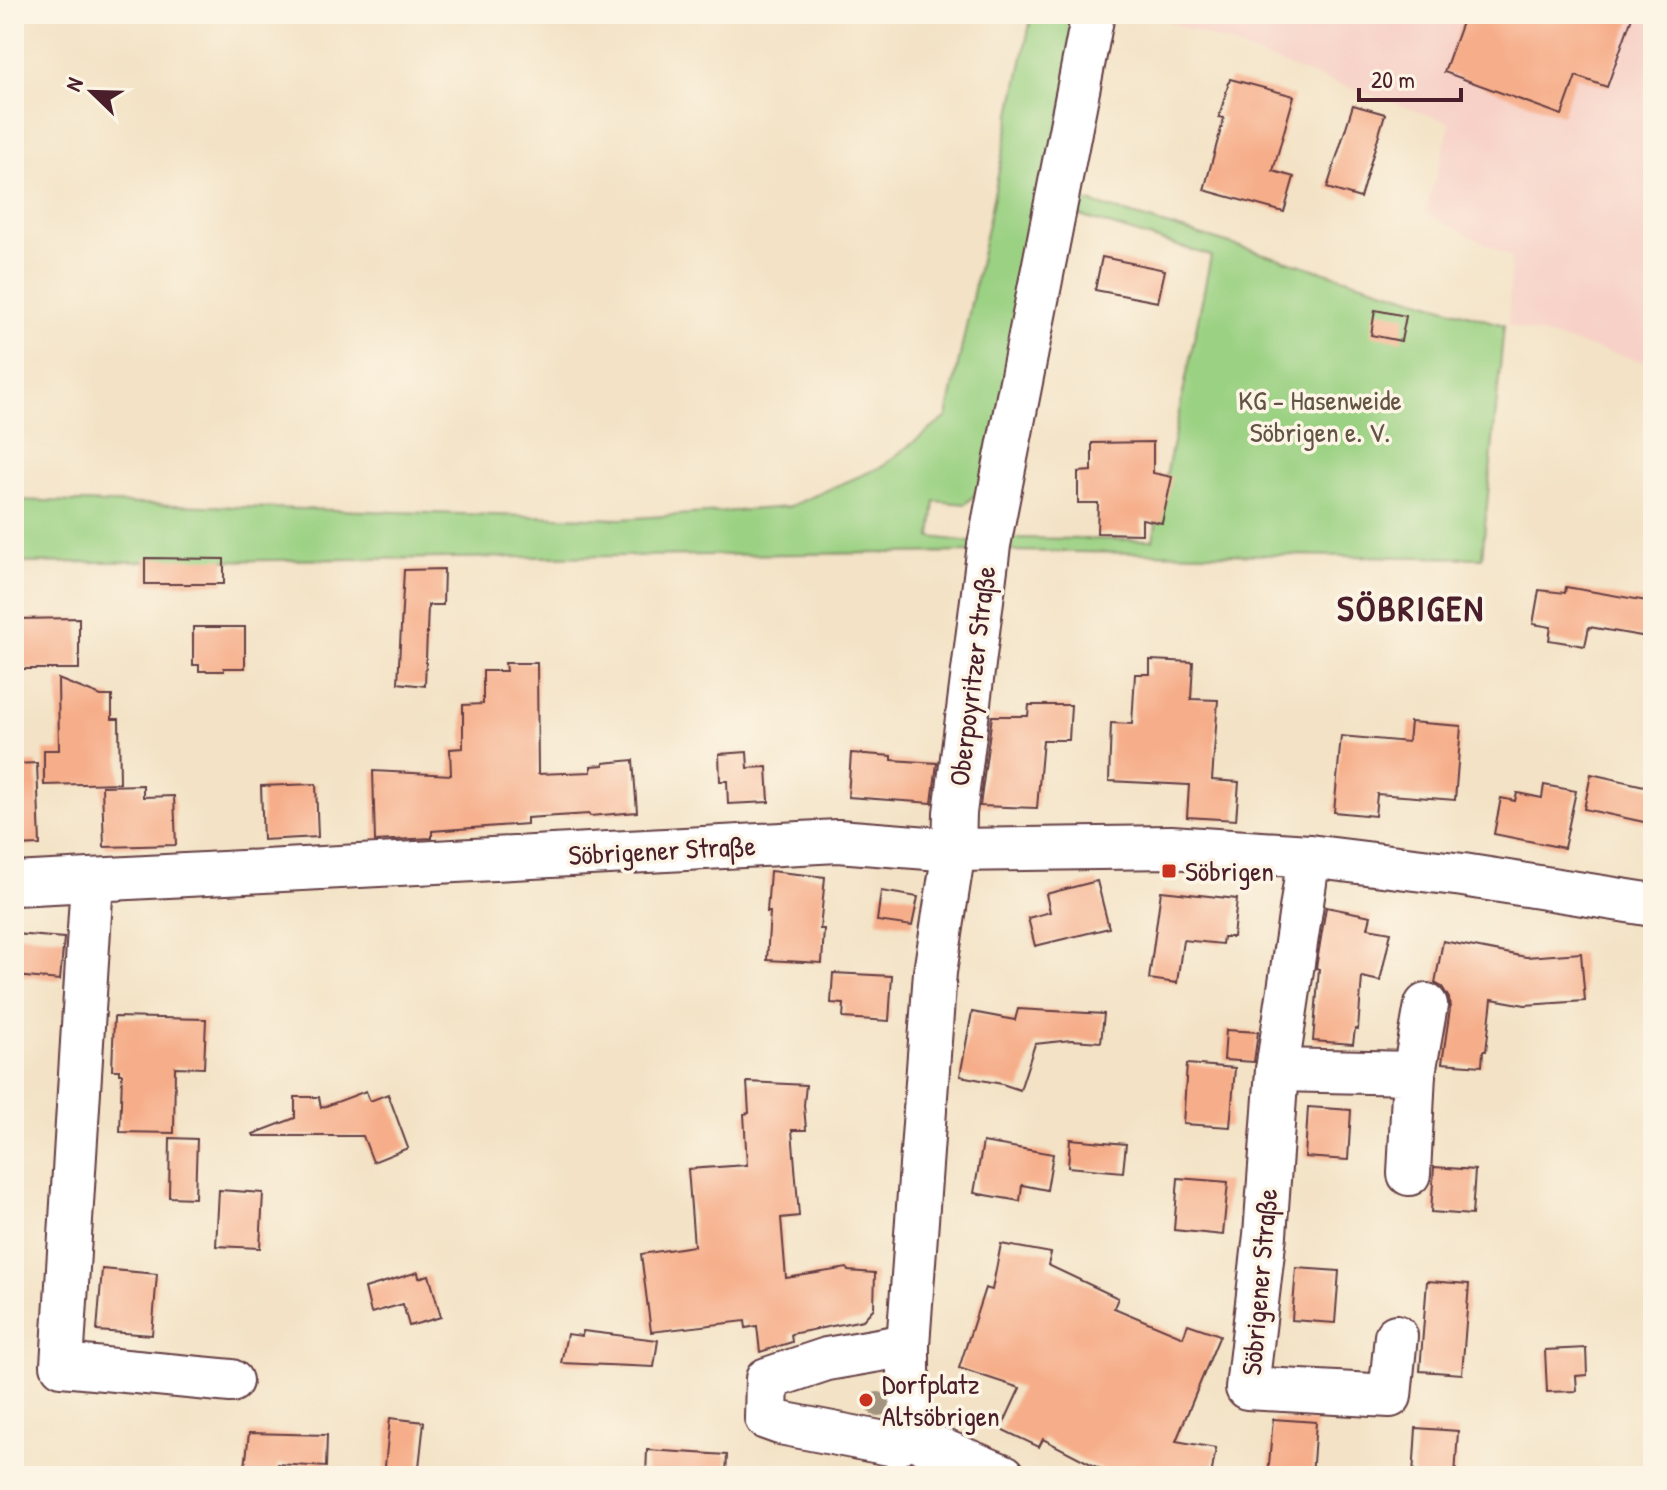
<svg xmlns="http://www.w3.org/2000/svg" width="1667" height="1490" viewBox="0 0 1667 1490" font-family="'Patrick Hand',sans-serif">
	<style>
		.built { fill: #f7d1c7 }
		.green { fill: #9bd183; stroke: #727857; stroke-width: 2 }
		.building { fill: #f6ae8a }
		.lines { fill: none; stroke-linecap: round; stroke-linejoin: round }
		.minor-casing { stroke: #633c42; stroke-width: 46 }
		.minor { stroke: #fff; stroke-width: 42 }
		.tree { fill: #a3947f }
		.poi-dot { fill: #c8321e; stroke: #fcf5e5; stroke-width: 3 }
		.labels { text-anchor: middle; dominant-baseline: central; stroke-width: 7; stroke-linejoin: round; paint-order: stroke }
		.park-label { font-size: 28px; fill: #625445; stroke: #fcf5e5 }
		.street-label { font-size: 28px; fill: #4a1f2b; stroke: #fcf5e5 }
		.poi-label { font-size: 28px; fill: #4a1f2b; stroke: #fcf5e5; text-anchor: start }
		.district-label { font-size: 36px; font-weight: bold; letter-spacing: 2px; fill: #4a1f2b; stroke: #fcf5e5 }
	</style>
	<rect width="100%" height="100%" fill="#fcf5e5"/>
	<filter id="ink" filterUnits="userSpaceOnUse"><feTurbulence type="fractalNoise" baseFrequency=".0125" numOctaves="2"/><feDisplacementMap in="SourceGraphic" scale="16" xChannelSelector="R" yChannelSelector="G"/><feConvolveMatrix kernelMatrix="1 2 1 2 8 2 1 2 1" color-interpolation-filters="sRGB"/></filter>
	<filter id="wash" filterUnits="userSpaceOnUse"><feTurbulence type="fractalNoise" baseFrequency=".006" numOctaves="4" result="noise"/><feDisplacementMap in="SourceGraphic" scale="32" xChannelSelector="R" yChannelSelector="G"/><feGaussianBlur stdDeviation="1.8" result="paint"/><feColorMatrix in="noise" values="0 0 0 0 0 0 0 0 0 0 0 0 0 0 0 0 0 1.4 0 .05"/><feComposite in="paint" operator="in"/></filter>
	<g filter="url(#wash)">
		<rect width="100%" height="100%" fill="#f3e2c5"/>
		<!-- built -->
		<path class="built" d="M1149,14H1653V364L1508,325L1511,257L1425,213L1451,123L1284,65Z"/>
		<!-- green -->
		<g class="green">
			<path d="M1032,14H1081L988,483L965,504L935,501L931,537L971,542L973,552L14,563V500L622,519L788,507L881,467L947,417Z"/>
			<path d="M1075,198L1504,325L1482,558L1007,551L1009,538L1153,540L1211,256L1073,214Z"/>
		</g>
		<g id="blocks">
			<!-- building -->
			<g class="building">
				<path d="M1465,14H1633L1607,87L1576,76L1562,115L1444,72Z"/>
				<path d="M1230,79L1294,96L1273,171L1294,177L1284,212L1204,190L1224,118L1219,117Z"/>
				<path d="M1353,105L1385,114L1360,198L1327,188Z"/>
				<path d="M1102,257L1165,270L1158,302L1095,290Z"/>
				<path d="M1375,310L1406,316L1401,341L1371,335Z"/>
				<path d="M1153,442V473L1172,477L1162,523L1142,519V534L1097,533L1098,503H1078V472L1092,471V443Z"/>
				<path d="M145,558L224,559V584H145Z"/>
				<path d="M444,569L443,605H428L425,686L398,683L404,570Z"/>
				<path d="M1566,587L1653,602V638L1589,627L1585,646L1549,640L1551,627L1533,624L1539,590L1565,593Z"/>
				<path d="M79,618V669H14V619Z"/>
				<path d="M193,627H245V668H224V671H199V665H193Z"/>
				<path d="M1150,660L1193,662L1191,699L1218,700L1212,780L1239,782L1236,820L1187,817L1189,785L1109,781L1111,723L1132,724L1135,674H1150Z"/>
				<path d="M505,663H537L538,774L591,772V766L604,765V763L633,760L637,812L590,816L589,814L527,818V824L432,831V838L375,841L373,771L451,775L450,749L463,748V705L483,704V671H506Z"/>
				<path d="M58,679L101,696H112V719H119L120,783L44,785V750H59Z"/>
				<path d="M1029,705H1071L1069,740H1043L1037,808L980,806L992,716H1028Z"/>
				<path d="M1410,722L1461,726L1455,800L1377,794L1375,816L1334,812L1341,736L1408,742Z"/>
				<path d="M747,752L748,768L767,767L769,802L728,804L727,781H720L719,754Z"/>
				<path d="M851,753L892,756V760L937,763L932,803L848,797Z"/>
				<path d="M37,763L40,845L14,846V764Z"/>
				<path d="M1591,774L1653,788V824L1584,809Z"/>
				<path d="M316,784L318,837L263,840L261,786Z"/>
				<path d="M143,785V797L174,796L176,845L104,847L102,786Z"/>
				<path d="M1544,785L1576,791L1564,848L1494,834L1501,798L1515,801L1517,793L1542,798Z"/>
				<path d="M770,871L825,877L820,929H824L822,963L767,960L770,912H767Z"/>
				<path d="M1097,881L1109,928L1035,946L1028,918L1050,912L1046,894Z"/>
				<path d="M881,891L918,897L912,926L877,921Z"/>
				<path d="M1161,891L1237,899L1233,937H1223L1222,944L1183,940L1177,983L1149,979Z"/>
				<path d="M1326,907L1371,916L1368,928L1391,932L1380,981L1362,977L1358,1030L1355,1029L1353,1044L1313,1041L1319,969L1316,968Z"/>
				<path d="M14,934L64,938L60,980L14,976Z"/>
				<path d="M1443,941L1526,957L1581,953L1585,1001L1525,1005L1492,999L1486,1051H1483L1482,1066L1442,1063L1450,1009L1449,998L1442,987L1435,983Z"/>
				<path d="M833,973L892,976L889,1021L843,1018L844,1004L831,1003Z"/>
				<path d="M1018,1009L1104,1014L1101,1042L1071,1040L1035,1044L1020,1090L1002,1084L960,1076L972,1012L1015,1020Z"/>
				<path d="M114,1017L206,1019L204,1068L175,1067L174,1133L120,1132L122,1074H119V1070H112Z"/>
				<path d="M1226,1030L1258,1032L1254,1062L1224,1060Z"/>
				<path d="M1187,1064L1235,1068L1230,1127L1183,1124Z"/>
				<path d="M747,1082L806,1085L804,1105L806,1130H792L799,1216L781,1218L786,1278L847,1268L848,1271L875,1273L874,1308L863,1320L791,1334L792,1342L760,1352L757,1326L746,1328L745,1321L651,1332L641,1254L694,1246L688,1169L747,1165L744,1114L749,1113Z"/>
				<path d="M366,1091L370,1101L388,1094L408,1148L373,1162L363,1136H254L253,1134L295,1118V1097H319L321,1108Z"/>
				<path d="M1308,1107L1351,1110L1348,1160L1305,1157Z"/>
				<path d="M170,1138L197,1139L195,1198L169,1197Z"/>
				<path d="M1070,1139L1126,1144L1123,1172L1068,1167Z"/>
				<path d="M983,1142L1053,1154L1047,1190L1022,1185L1020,1201L974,1193Z"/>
				<path d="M1434,1167L1475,1170L1472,1215L1431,1212Z"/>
				<path d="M1178,1178L1228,1182L1223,1235L1174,1230Z"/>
				<path d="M219,1190L263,1193L260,1248L216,1246Z"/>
				<path d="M1001,1244L1051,1253L1048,1265L1118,1298L1114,1308L1183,1337L1188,1324L1220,1335L1176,1441L1216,1448L1211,1476H1114L1043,1439L1039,1447L1001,1429L1020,1388L959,1368L985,1288L992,1290Z"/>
				<path d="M1296,1268L1339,1271L1335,1323L1292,1320Z"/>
				<path d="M102,1269L157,1274L152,1335L97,1331Z"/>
				<path d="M418,1272L419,1278L429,1275L441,1317L409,1326L403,1304L371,1313L365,1288Z"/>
				<path d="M1427,1281L1469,1284L1462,1374L1420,1371Z"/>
				<path d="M583,1331L658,1340L654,1367L561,1363L567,1334L582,1336Z"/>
				<path d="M1586,1348L1587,1375L1576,1376L1577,1391L1547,1392L1545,1350Z"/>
				<path d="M390,1418L424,1422L418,1476H384Z"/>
				<path d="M1273,1419L1316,1422L1312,1476H1268Z"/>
				<path d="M1416,1428L1458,1431L1455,1476H1413Z"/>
				<path d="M249,1433L327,1435L326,1467L278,1464L276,1476H244Z"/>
				<path d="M647,1450L727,1455L726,1476H646Z"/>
			</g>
		</g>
	</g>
	<g filter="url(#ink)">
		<use href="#blocks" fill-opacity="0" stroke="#633c42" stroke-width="2"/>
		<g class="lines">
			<defs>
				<g id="minor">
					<path d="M1309,856L1277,1070L1265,1235L1247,1388L1390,1396L1396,1336"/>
					<path d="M92,881L62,1365L231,1381"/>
					<path d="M14,884L838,841L954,850L1171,847L1309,856L1463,875L1653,905"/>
					<path d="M1277,1070L1414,1073L1409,1174"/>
					<path d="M1414,1073L1426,1005"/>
					<path d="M908,1345L935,972L954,850L955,813L989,545L1093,14"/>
					<path d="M908,1345V1436L895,1445L780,1423L766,1418L767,1379L827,1359Z"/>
					<path d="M908,1436L1004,1476"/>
				</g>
			</defs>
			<!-- minor casing -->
			<use href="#minor" class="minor-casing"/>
			<!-- minor -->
			<use href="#minor" class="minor"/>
		</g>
		<!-- trees -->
		<circle class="tree" cx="878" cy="1404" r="12"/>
	</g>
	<!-- markers -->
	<g class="poi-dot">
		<rect x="1161" y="863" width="16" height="16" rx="4"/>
		<circle cx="866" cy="1400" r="8"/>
	</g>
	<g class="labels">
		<!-- park labels -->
		<g class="park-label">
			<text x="1320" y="400">KG - Hasenweide<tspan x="1320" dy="32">Söbrigen e. V.</tspan></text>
		</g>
		<!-- street labels -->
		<g class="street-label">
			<text transform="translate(972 676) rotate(-83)">Oberpoyritzer Straße</text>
			<text transform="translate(662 850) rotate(-3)">Söbrigener Straße</text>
			<text transform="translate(1259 1282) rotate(-85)">Söbrigener Straße</text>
		</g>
		<!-- poi labels -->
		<g class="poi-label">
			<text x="1185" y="871">Söbrigen</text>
			<text x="882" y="1384">Dorfplatz<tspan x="882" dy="32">Altsöbrigen</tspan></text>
		</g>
		<!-- district labels -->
		<g class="district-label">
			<text x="1411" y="607">SÖBRIGEN</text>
		</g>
	</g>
	<!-- margin -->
	<rect width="1667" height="1490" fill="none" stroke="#fcf5e5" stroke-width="48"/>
	<!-- north arrow -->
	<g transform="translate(92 92) rotate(293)" stroke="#fcf5e5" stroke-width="6" paint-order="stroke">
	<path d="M0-6L14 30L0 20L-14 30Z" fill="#4a1f2b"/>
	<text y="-12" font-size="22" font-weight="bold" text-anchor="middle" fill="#4a1f2b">N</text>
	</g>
	<!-- scale -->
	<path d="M1359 88v12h102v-12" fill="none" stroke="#4a1f2b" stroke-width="4"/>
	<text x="1371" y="88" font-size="24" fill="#4a1f2b" stroke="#fcf5e5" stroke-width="6" paint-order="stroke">20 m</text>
</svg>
